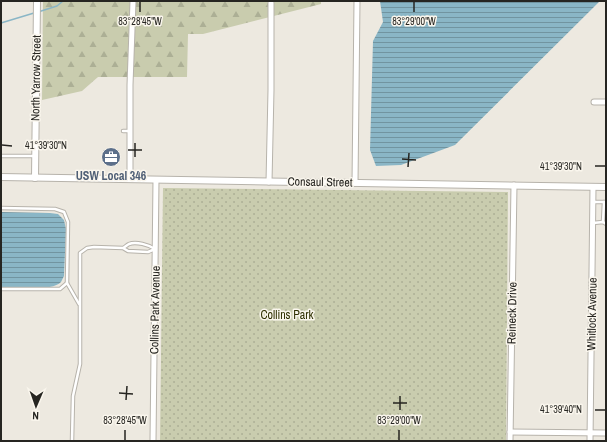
<svg xmlns="http://www.w3.org/2000/svg" width="607" height="442" viewBox="0 0 607 442" font-family="'Archivo Narrow',sans-serif">
	<style>
		.forest { fill: url(#forest-firs) }
		.park { fill: url(#park-dots) }
		.water { fill: url(#water-rules) }
		.lines { fill: none; stroke-linecap: round; stroke-linejoin: round }
		.stream { stroke: #8ab6c6; stroke-width: 1.5 }
		.service-casing { stroke: #b7b3ab; stroke-width: 4.5 }
		.minor-casing { stroke: #b7b3ab; stroke-width: 7 }
		.tertiary-casing { stroke: #b7b3ab; stroke-width: 8 }
		.service { stroke: #fff; stroke-width: 2.5 }
		.minor { stroke: #fff; stroke-width: 5 }
		.tertiary { stroke: #fff; stroke-width: 6 }
		.ticks { fill: none; stroke: #262521; stroke-width: 1.5 }
		.labels { text-anchor: middle; dominant-baseline: central; stroke-width: 3; stroke-linejoin: round; paint-order: stroke }
		.street-label { font-size: 12px; fill: #262521; stroke: #faf6ed }
		.service-label { font-size: 12px; font-weight: bold; fill: #4e5e75; stroke: #faf6ed }
		.park-label { font-size: 12px; fill: #2f3000; stroke: #faf6ed }
		.ticks-label { font-size: 10px; text-anchor: middle; fill: #262521; stroke: #faf6ed; stroke-width: 3; stroke-linejoin: round; paint-order: stroke }
	</style>
	<defs>
		<pattern id="forest-firs" width="22" height="20" patternUnits="userSpaceOnUse"><rect width="22" height="20" fill="#c9ccae"/><path d="M5 1l3.5 6h-7zM16 11l3.5 6h-7z" fill="#acaf95"/></pattern>
		<pattern id="park-dots" width="8" height="8" patternUnits="userSpaceOnUse"><rect width="8" height="8" fill="#c9ccae"/><path d="M2 2h.1M6 6h.1" fill="none" stroke="#acaf95" stroke-width="1.8" stroke-linecap="round"/></pattern>
		<pattern id="water-rules" width="6" height="5" patternUnits="userSpaceOnUse"><rect width="6" height="5" fill="#8ab6c6"/><path d="M0 2.5h6" fill="none" stroke="#7194a0"/></pattern>
	</defs>
	<rect width="100%" height="100%" fill="#ede9e0"/>
	<!-- forest -->
	<path class="forest" d="M43,1H321V4L203,34H188L187,77H98L82,91L42,100Z"/>
	<!-- park -->
	<path class="park" d="M163,188L508,192L506,441H160Z"/>
	<!-- water -->
	<g class="water">
		<path d="M380,1H600L455,145L401,165L376,166L370,150L373,41L383,22Z"/>
		<path d="M1,212L50,213L58,214L64,220L66,229L64,276C63,278 62,280 61,282C52,292 14,287 1,287Z"/>
	</g>
	<g class="lines">
		<!-- stream -->
		<g class="stream">
			<path d="M38,12L57,6L63,1"/>
			<path d="M1,23L34,13"/>
		</g>
		<defs>
			<g id="service">
				<path d="M123,131H130"/>
				<path d="M1,156H35"/>
				<path d="M90,178V172"/>
				<path d="M593,202H606"/>
				<path d="M1,208L55,209L64,212L68,222L67,283L79,304"/>
				<path d="M603,222L604,202"/>
				<path d="M593,223L603,222L606,224"/>
				<path d="M1,289H60L67,283"/>
				<path d="M72,441L73,396L80,364V253L87,248L94,247L123,248L128,251L148,252L155,249C149,245 136,241 129,244C127,245 125,247 123,248"/>
			</g>
			<g id="minor">
				<path d="M594,102H606"/>
				<path d="M130,179V85L133,1"/>
				<path d="M269,182L271,90V3"/>
				<path d="M355,183L357,1"/>
				<path d="M510,432L606,433"/>
				<path d="M153,441L156,180"/>
				<path d="M510,441L514,185"/>
				<path d="M590,441L593,187"/>
			</g>
			<g id="tertiary">
				<path d="M1,177L606,187"/>
				<path d="M35,178L37,1"/>
			</g>
		</defs>
		<!-- service casing -->
		<use href="#service" class="service-casing"/>
		<!-- minor casing -->
		<use href="#minor" class="minor-casing"/>
		<!-- tertiary casing -->
		<use href="#tertiary" class="tertiary-casing"/>
		<!-- service -->
		<use href="#service" class="service"/>
		<!-- minor -->
		<use href="#minor" class="minor"/>
		<!-- tertiary -->
		<use href="#tertiary" class="tertiary"/>
	</g>
	<!-- ticks -->
	<path class="ticks" d="M140,12V2M414,12V2M2,145L12,146M128,150H142M135,157V143M402,159L416,160M595,166H605M408,167L409,153M119,393L133,394M126,400L127,386M393,403H407M400,410V396M595,410H605M125,440V430M399,440V430"/>
	<!-- icons -->
	<defs>
		<symbol id="office-disc" viewBox="-11 -11 22 22"><circle r="9.5" fill="#5c6f8a" stroke="#faf6ed"/><path d="M-6-3h4V-5.5h4V-3h4V5H-6ZM-1-4.5V-3h2v-1.5ZM-6 0V1H6V0Z" fill="#fff"/></symbol>
	</defs>
	<g fill-rule="evenodd">
		<use href="#office-disc" x="100" y="146" width="22" height="22"/>
	</g>
	<g class="labels">
		<!-- street labels -->
		<g class="street-label">
			<text transform="translate(36 78) rotate(-89)">North Yarrow Street</text>
			<text transform="translate(320 182) rotate(1)">Consaul Street</text>
			<text transform="translate(155 310) rotate(-89)">Collins Park Avenue</text>
			<text transform="translate(512 313) rotate(-89)">Reineck Drive</text>
			<text transform="translate(592 314) rotate(-89)">Whitlock Avenue</text>
		</g>
		<!-- service labels -->
		<g class="service-label">
			<text x="111" y="176">USW Local 346</text>
		</g>
		<!-- park labels -->
		<g class="park-label">
			<text x="287" y="315">Collins Park</text>
		</g>
	</g>
	<g class="ticks-label">
		<text x="140" y="25">83°28'45"W</text>
		<text x="414" y="25">83°29'00"W</text>
		<text x="46" y="149">41°39'30"N</text>
		<text x="561" y="170">41°39'30"N</text>
		<text x="561" y="413">41°39'40"N</text>
		<text x="125" y="424">83°28'45"W</text>
		<text x="399" y="424">83°29'00"W</text>
	</g>
	<!-- border -->
	<rect width="607" height="442" fill="none" stroke="#262521" stroke-width="4"/>
	<!-- north arrow -->
	<g transform="translate(36 406) rotate(182)" stroke="#faf6ed" stroke-width="3" paint-order="stroke">
	<path d="M0-3L7 15L0 10L-7 15Z" fill="#262521"/>
	<text y="-6" font-size="11" font-weight="bold" text-anchor="middle" fill="#262521">N</text>
	</g>
</svg>
